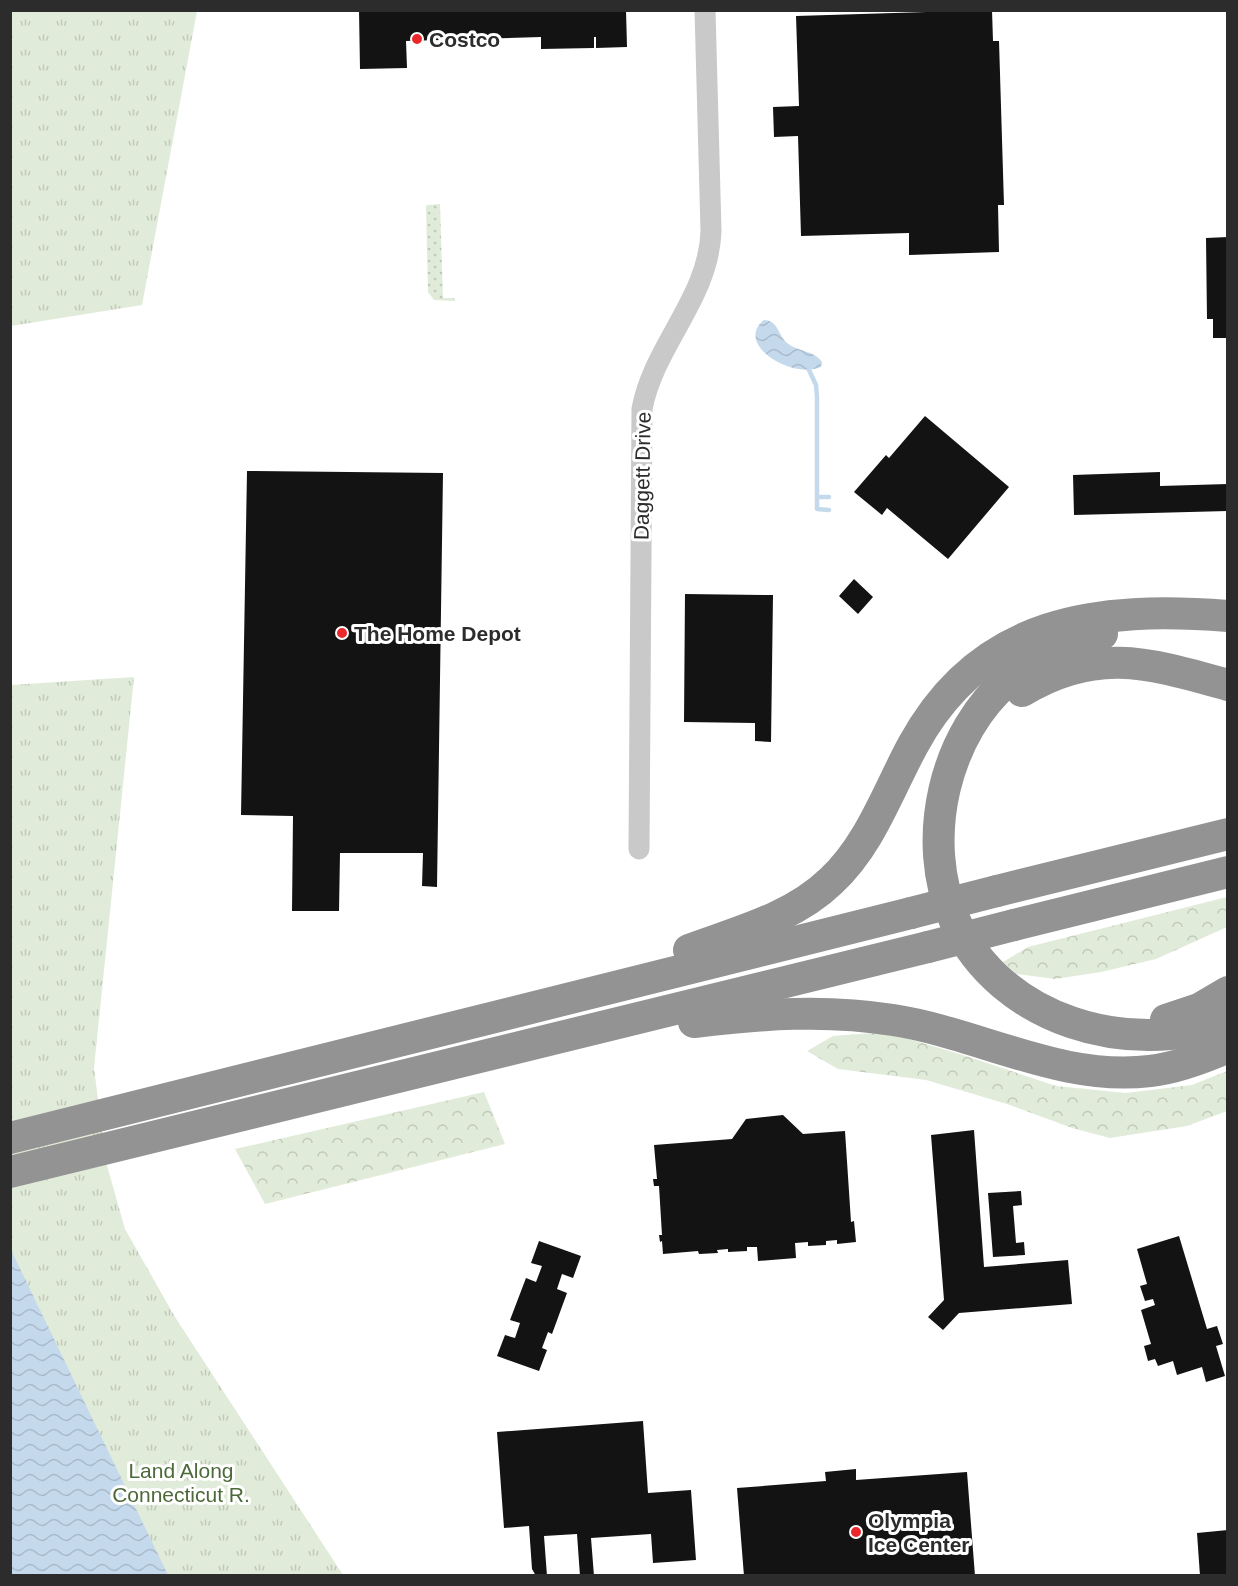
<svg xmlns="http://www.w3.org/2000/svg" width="1238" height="1586" viewBox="0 0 1238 1586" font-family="Arial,sans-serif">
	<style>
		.forest { fill: url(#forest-crowns) }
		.park { fill: url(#park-tufts) }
		.garden { fill: url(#garden-dots) }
		.water { fill: url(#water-waves) }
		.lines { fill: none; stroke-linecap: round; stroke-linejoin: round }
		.stream { stroke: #c4daec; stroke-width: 4.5 }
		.building { fill: #131313 }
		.minor { stroke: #c9c9c9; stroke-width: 21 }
		.highway { stroke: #939393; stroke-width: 32 }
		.highway-bridge { stroke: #939393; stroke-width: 32 }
		.poi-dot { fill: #ea272a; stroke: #fff; stroke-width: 2 }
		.labels { text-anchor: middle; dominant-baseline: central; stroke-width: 6; stroke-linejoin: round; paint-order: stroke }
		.poi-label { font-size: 21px; font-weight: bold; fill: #2c2c2c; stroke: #fff; text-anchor: start }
		.street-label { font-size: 21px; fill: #2c2c2c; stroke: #fff }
		.park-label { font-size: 21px; fill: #4c6939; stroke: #fff }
	</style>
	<defs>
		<pattern id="forest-crowns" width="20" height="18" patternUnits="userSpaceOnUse" patternTransform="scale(1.5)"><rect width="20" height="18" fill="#e1ebd9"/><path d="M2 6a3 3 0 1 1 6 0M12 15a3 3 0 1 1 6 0" fill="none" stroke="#c1caba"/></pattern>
		<pattern id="park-tufts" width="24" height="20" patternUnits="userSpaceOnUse" patternTransform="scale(1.5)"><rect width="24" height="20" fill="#e1ebd9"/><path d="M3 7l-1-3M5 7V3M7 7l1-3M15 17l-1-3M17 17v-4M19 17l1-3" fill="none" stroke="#c1caba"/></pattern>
		<pattern id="garden-dots" width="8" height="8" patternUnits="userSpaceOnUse" patternTransform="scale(1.5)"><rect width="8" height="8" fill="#e1ebd9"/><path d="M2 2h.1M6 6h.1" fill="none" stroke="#c1caba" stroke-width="1.8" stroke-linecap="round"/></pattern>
		<pattern id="water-waves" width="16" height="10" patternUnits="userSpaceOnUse" patternTransform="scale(1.5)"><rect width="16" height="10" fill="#c4daec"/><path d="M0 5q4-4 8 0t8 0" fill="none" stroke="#a9bbcb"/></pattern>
	</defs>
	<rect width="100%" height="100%" fill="#fff"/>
	<!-- forest -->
	<g class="forest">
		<path d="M1227,897V927L1156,959L1101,972L1055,979L1017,974L1003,962L1028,947Z"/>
		<path d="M885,1032L963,1055L1056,1086L1126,1093L1192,1085L1227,1071V1111L1187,1126L1110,1138L1072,1128L1007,1104L926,1080L838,1069L807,1051L833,1036Z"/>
		<path d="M484,1092L505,1144L265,1204L235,1149Z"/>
	</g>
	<!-- park -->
	<g class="park">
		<path d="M11,10L197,11L142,305L11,326Z"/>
		<path d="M134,677L94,1068L106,1162L125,1229L175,1317L343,1575H139L11,1366V685Z"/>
	</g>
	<!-- garden -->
	<path class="garden" d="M440,204L443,298H455V301L434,300L428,292L426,207L427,205Z"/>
	<!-- water -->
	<g class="water">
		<path d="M764,320C778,320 778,335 787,343C798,352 814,350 822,362L821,367C790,380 734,343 764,320Z"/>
		<path d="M10,1249L11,1250L168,1575H11Z"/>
	</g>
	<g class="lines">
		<!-- stream -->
		<g class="stream">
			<path d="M809,370L816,385L817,397V509L829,510"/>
			<path d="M817,497H829"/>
		</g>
	</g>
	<!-- building -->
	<g class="building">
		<path d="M359,10H626L627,47L596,48V37H594V48L541,49V37L406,41L407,68L360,69Z"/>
		<path d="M992,10L993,41H999L1004,205H998L999,252L909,255V233L801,236L798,136L774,137L773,107L799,106L796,16Z"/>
		<path d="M1228,237L1226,338H1213V319H1207L1206,238Z"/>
		<path d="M925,416L1009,487L948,559L887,508L882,515L854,492L886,455L889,458Z"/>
		<path d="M247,471L443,473L437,887L422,886L423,853H340L339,911H292L293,816L241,815Z"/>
		<path d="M1160,472V486L1228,484V511L1074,515L1073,475Z"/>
		<path d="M854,579L873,597L858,614L839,596Z"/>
		<path d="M685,594L773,595L771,742L755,741V723L684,722Z"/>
		<path d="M783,1115L803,1134L845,1131L851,1222L854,1221L856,1242L837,1244V1240L826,1241V1245L808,1246V1242L795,1243L796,1258L758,1261L757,1247H747V1251L728,1252V1249L717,1250L718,1253L699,1254L698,1251L663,1254L662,1241L660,1242L659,1235H662L659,1186H654L653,1179H657L654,1145L732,1139L746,1119Z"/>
		<path d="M974,1130L984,1267L1068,1260L1072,1304L959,1313L943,1330L928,1317L944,1300L931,1135Z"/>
		<path d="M1021,1191L1022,1205L1013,1206L1016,1243L1024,1242L1025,1255L993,1257L988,1193Z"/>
		<path d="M1179,1236L1207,1329L1217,1326L1223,1344L1216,1346L1225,1376L1206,1382L1202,1367L1177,1375L1173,1361L1158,1366L1155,1359L1148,1361L1144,1346L1151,1344L1141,1310L1155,1305L1153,1299L1145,1301L1140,1286L1147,1284L1137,1249Z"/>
		<path d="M539,1241L581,1256L573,1278L562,1274L557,1289L567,1293L552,1334L548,1332L542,1348L547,1350L539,1371L497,1356L505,1335L515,1338L520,1323L510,1320L526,1278L536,1282L542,1266L531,1263Z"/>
		<path d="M643,1421L648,1493L691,1490L696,1560L653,1563L651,1534L591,1538L594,1576H580L577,1534L544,1536L547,1576H536L532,1569L529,1526L504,1528L497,1432Z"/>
		<path d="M856,1469V1480L967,1472L975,1576H744L737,1488L826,1481L825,1472Z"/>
		<path d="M1228,1530V1576H1200L1197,1533Z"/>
	</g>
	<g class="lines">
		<!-- minor -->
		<path class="minor" d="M639,849L642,409C654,345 709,298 711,231L705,10"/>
		<!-- highway -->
		<g class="highway">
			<path d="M1102,634C1069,644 1039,655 1012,677C944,731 919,841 955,921C1001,1021 1129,1058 1228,1021"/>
			<path d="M1022,691C1097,646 1149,663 1228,685"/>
			<path d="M997,891L1228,834"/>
			<path d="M1014,925L1228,872"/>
			<path d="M689,950C737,932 793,918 831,881C870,845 888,791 913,745C981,619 1098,606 1228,616"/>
			<path d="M1166,1020L1199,1009L1228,992"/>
			<path d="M694,1022C761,1014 826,1009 893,1020C978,1033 1061,1082 1150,1071C1177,1068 1203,1058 1228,1047"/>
			<path d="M10,1138L911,913"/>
			<path d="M10,1172L928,947"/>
		</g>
		<!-- highway-bridge -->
		<g class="highway-bridge">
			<path d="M911,913L997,891"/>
			<path d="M928,947L1014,925"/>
		</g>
	</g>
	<!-- markers -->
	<g class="poi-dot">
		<circle cx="417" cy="39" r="6"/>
		<circle cx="342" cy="633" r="6"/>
		<circle cx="856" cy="1532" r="6"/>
	</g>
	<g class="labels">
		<!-- poi labels -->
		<g class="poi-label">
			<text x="429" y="39">Costco</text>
			<text x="354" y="633">The Home Depot</text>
			<text x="868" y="1520">Olympia<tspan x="868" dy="24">Ice Center</tspan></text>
		</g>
		<!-- street labels -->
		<g class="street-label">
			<text transform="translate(642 476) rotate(-89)">Daggett Drive</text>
		</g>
		<!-- park labels -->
		<g class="park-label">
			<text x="181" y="1470">Land Along<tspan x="181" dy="24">Connecticut R.</tspan></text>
		</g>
	</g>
	<!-- border -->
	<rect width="1238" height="1586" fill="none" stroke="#2c2c2c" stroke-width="24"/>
</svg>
